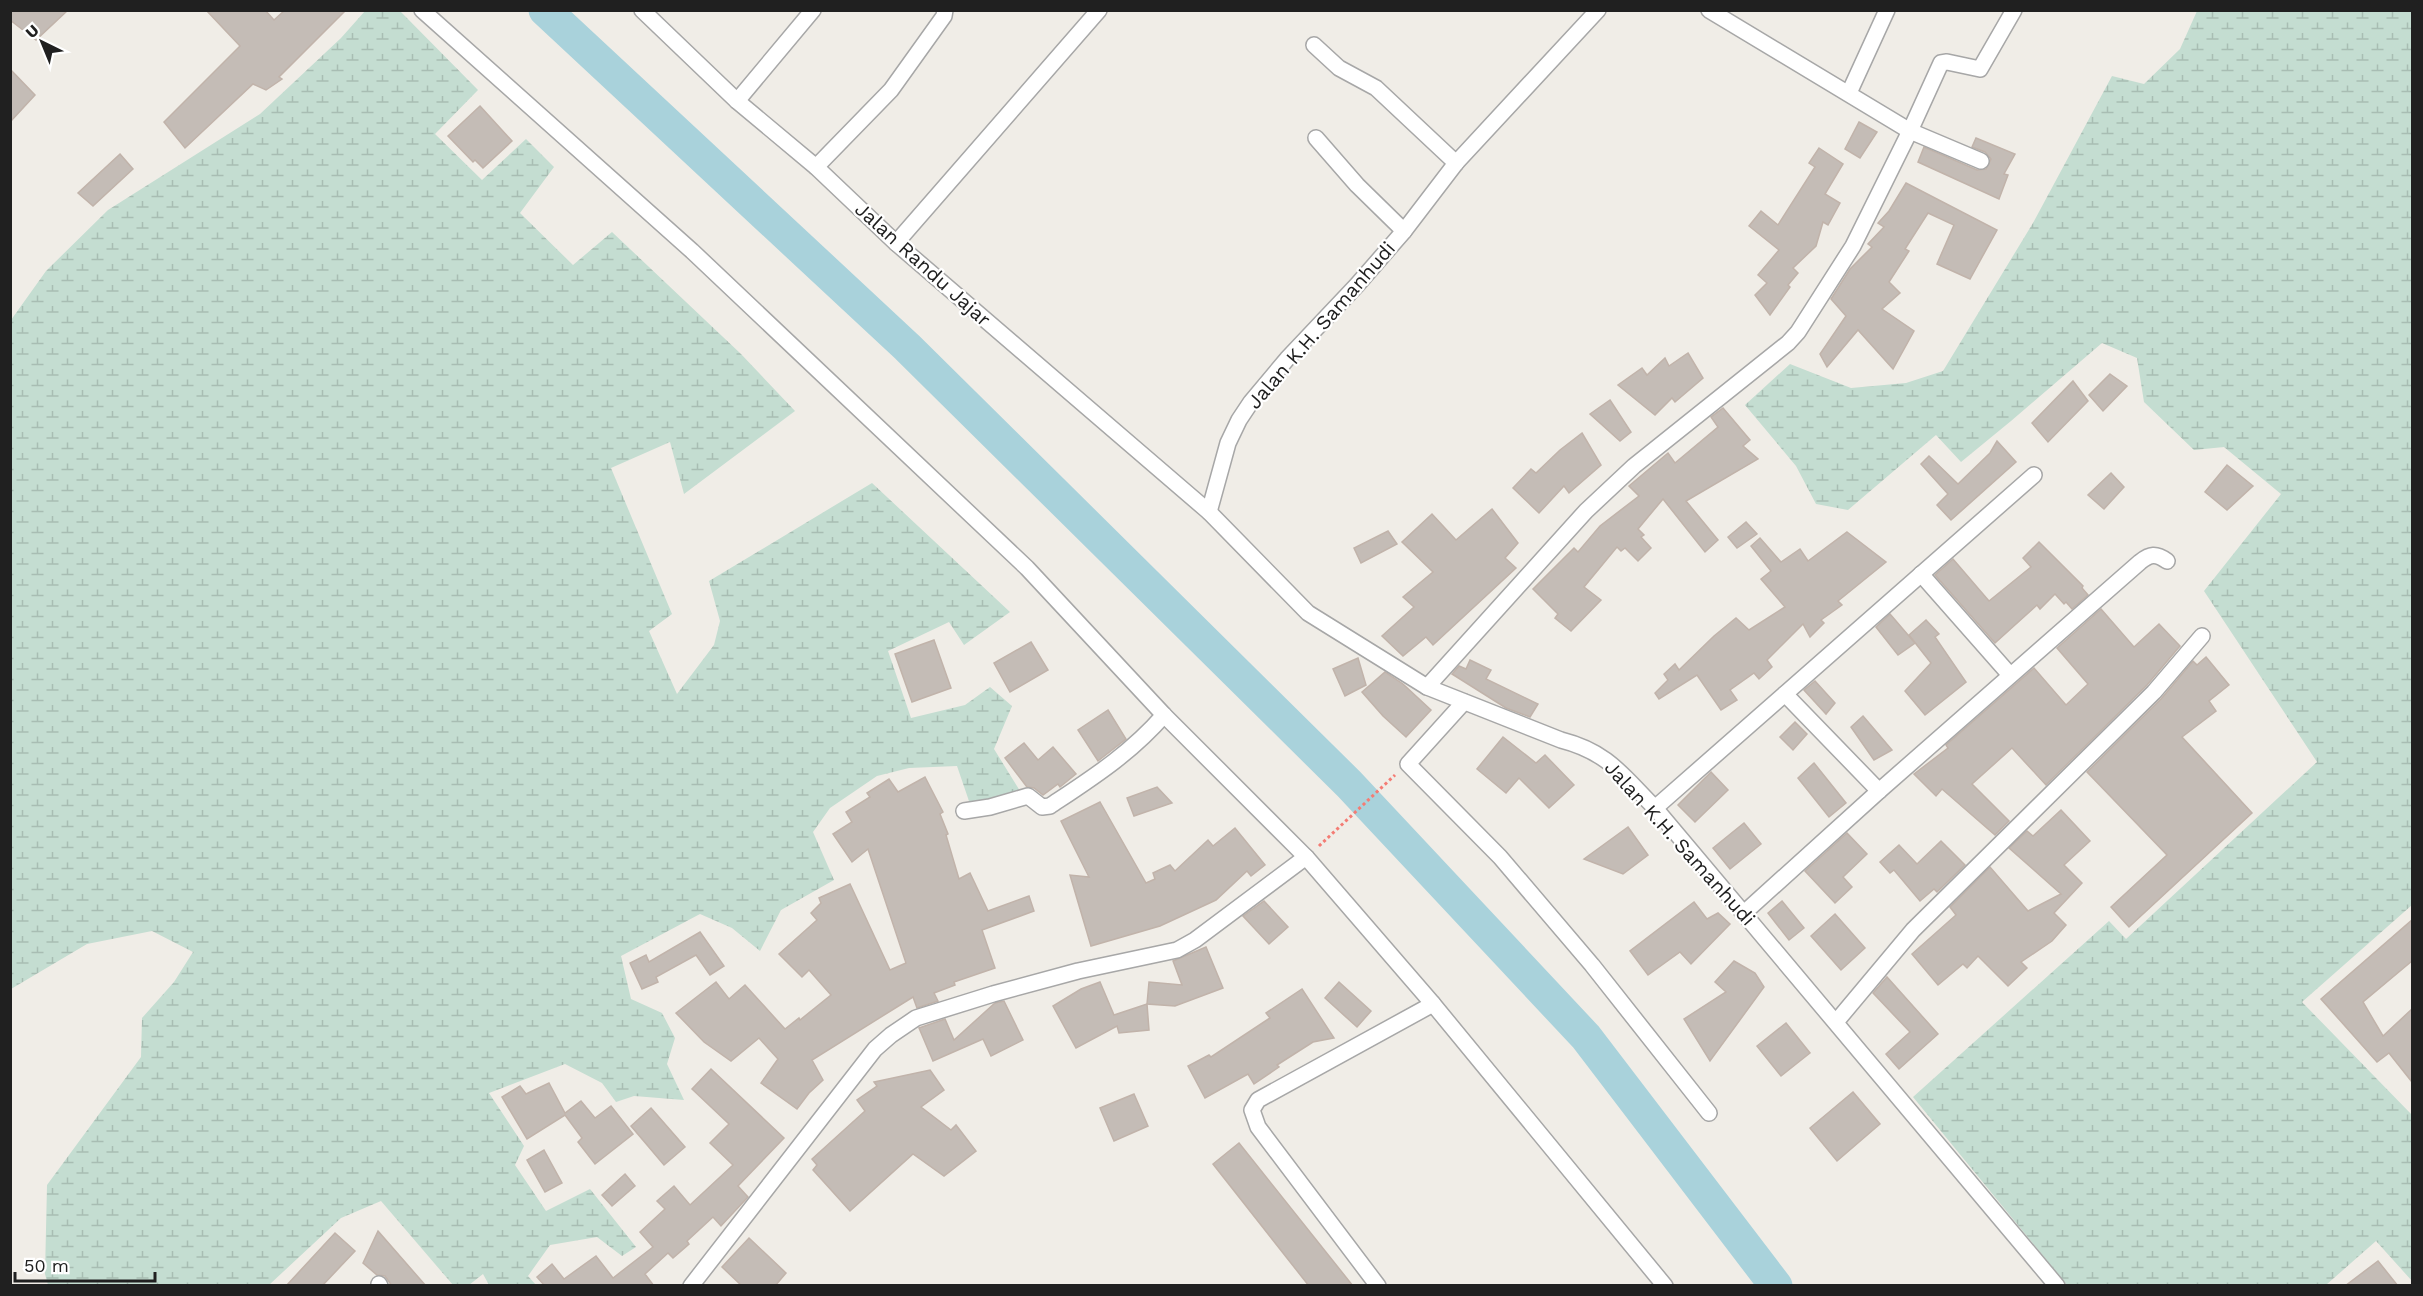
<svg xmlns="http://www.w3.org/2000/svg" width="2423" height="1296" viewBox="0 0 2423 1296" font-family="'Work Sans',sans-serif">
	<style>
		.wetland { fill: url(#wetland-marsh) }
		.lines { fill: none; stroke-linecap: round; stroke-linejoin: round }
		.river { stroke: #a9d2db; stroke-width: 33 }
		.building { fill: #c4bcb6; stroke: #c1b3aa; stroke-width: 1.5 }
		.street-casing { stroke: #a7a7a7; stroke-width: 18 }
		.path { stroke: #f47c74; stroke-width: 3; stroke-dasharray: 3 3; stroke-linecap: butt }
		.street { stroke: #fff; stroke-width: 15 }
		.labels { text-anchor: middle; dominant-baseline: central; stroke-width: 4.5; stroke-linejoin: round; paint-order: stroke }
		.street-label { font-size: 20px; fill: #202020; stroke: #fff }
	</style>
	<defs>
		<pattern id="wetland-marsh" width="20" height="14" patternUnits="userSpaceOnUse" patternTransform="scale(1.5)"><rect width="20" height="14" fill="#c4ddd1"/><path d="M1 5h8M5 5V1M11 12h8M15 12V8" fill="none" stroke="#a8bdb3"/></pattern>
	</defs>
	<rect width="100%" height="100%" fill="#f0ede7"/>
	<!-- wetland -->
	<g class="wetland">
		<path d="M365,11H400L478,90L435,134L482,180L526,139L554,167L520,213L573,265L612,232L741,354L795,411L684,494L670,442L611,468L672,614L649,631L677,694L714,645L720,621L709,581L872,483L1010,612L964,645L949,622L888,651L911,718L965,705L990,687L1012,706L994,749L1020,791L970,804L957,766L909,768L877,776L830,808L813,832L834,880L781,910L760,951L732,928L700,914L621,956L631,999L662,1013L675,1038L667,1064L684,1100L634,1096L616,1102L602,1083L565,1064L489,1093L524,1146L515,1165L546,1211L590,1189L636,1247L622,1256L597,1237L550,1245L528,1276L536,1285H489L483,1274L469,1285H453L381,1201L341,1218L269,1285H48L45,1274L47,1185L141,1057L142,1018L174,982L193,952L152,931L87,944L11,989V320L46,271L108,210L260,114L341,38Z"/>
		<path d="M2197,11H2412V905L2302,1002L2412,1115V1281L2376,1241L2326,1285H2067L1913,1097L2109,921L2126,939L2317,762L2204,591L2281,494L2224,447L2194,450L2144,402L2137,358L2102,343L2011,421L1961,462L1936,435L1848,510L1816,504L1796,466L1745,405L1790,364L1851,388L1906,383L1943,371L2033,223L2112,76L2144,84L2180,49Z"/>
	</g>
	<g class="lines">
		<!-- river -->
		<path class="river" d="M545,10L907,347L1349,784L1586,1037L1776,1286"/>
	</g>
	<!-- building -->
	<g class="building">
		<path d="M10,10H68L36,40L10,20Z"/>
		<path d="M206,10H265L274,20L285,10H346L279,77L282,79L266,90L253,84L185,148L164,122L240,46Z"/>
		<path d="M10,69L35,95L10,122Z"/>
		<path d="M480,106L512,141L483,168L475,160L473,162L448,136Z"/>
		<path d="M1859,122L1877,132L1860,158L1845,149Z"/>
		<path d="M1976,138L2015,154L2004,174L2008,175L1999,199L1918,162L1924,147L1977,170L1986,169L1991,159L1985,152L1972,147Z"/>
		<path d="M1819,148L1843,164L1825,194L1840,203L1828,225L1823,222L1816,246L1793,268L1798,273L1788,285L1790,287L1770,315L1755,295L1767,283L1758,275L1779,250L1749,226L1761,211L1778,225L1815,167L1809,163Z"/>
		<path d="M120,154L133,169L93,206L78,193Z"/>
		<path d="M1906,183L1997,230L1970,279L1937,264L1954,225L1928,213L1905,249L1909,251L1889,282L1900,293L1882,309L1914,331L1893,369L1858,330L1827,367L1820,354L1846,316L1831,299L1850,269L1872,247L1868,244L1884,227L1878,223L1889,211Z"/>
		<path d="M1688,353L1703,378L1675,402L1672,398L1655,415L1618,385L1642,368L1647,375L1665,358L1669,366Z"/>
		<path d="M2110,374L2127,386L2103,411L2089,395Z"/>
		<path d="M2073,381L2088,401L2048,442L2032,423Z"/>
		<path d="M1610,400L1631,432L1620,441L1590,414Z"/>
		<path d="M1723,408L1750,440L1743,446L1758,459L1686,501L1718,540L1705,552L1663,499L1638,529L1644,535L1641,537L1651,548L1638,561L1625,548L1621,551L1617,547L1584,587L1601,600L1571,631L1555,618L1558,614L1533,589L1574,548L1578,552L1600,526L1639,496L1629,486L1668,453L1675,463L1718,427L1711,417Z"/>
		<path d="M1582,433L1601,465L1569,493L1564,486L1539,513L1513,488L1531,469L1536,473L1560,450Z"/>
		<path d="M1997,441L2016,462L1951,520L1937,505L1948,494L1921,464L1929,456L1958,484L1990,453Z"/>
		<path d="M2227,465L2253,486L2227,510L2205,492Z"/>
		<path d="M2111,473L2124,487L2104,509L2088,495Z"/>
		<path d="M1492,509L1518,543L1505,558L1516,568L1433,645L1426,637L1403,656L1382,636L1414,607L1403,597L1433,572L1402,542L1432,514L1456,540Z"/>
		<path d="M1746,522L1757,534L1737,548L1728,537Z"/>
		<path d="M1388,531L1397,544L1361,563L1354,548Z"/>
		<path d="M1847,532L1886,562L1838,601L1842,605L1821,620L1824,623L1810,637L1803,624L1767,660L1772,667L1759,679L1754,673L1730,690L1737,700L1721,710L1697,675L1659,699L1655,693L1668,680L1664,674L1675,664L1679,670L1714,636L1736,618L1749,630L1785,607L1761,579L1771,571L1751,546L1760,538L1781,562L1800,549L1808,561Z"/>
		<path d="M2039,542L2083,586L2082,588L2088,595L2072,609L2066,602L2064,604L2055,594L2040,609L2037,605L1995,643L1935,575L1953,559L1989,601L2031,567L2023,558Z"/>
		<path d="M2101,609L2134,647L2159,624L2180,646L2147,685L2046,785L2012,748L1972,784L2009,821L1995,835L1942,789L1936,796L1914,774L1948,748L1946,745L2034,668L2066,705L2088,684L2057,648Z"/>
		<path d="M1890,614L1915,643L1898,655L1876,627Z"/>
		<path d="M1926,620L1939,634L1935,637L1966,682L1925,715L1905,691L1931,663L1909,635Z"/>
		<path d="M934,640L951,688L912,702L895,654Z"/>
		<path d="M1031,642L1048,670L1010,692L994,663Z"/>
		<path d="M2206,657L2229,685L2209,701L2216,711L2182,737L2252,813L2129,927L2111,907L2167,855L2087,772L2161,699L2193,661L2197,665Z"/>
		<path d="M1358,658L1366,685L1345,696L1333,669Z"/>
		<path d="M1470,660L1491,670L1486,679L1538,704L1530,717L1506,708L1452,674L1459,666L1466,669Z"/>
		<path d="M1385,672L1403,684L1431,710L1406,737L1383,716L1362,692Z"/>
		<path d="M1815,681L1835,703L1826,714L1804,690Z"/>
		<path d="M1108,710L1126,739L1098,761L1078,730Z"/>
		<path d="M1863,716L1892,750L1874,760L1851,727Z"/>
		<path d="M1795,722L1807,734L1793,750L1780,737Z"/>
		<path d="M1503,737L1536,763L1545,755L1574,785L1549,808L1519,778L1506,793L1477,769Z"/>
		<path d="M1024,743L1038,760L1053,747L1076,774L1060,787L1058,784L1043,795L1034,788L1027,787L1005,758Z"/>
		<path d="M1814,763L1846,803L1829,817L1798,778Z"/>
		<path d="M1711,772L1728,790L1695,822L1678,805Z"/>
		<path d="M925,777L943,812L940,814L948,834L946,835L959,879L970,873L988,911L1029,896L1034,911L982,930L995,968L954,982L955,985L934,993L938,1001L917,1008L913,997L812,1060L823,1080L809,1093L797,1109L761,1083L778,1059L759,1038L731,1061L704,1042L676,1013L716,982L729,999L745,985L785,1029L799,1018L800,1020L831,995L809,970L802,977L779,954L817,920L811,913L821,903L819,898L850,884L890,970L906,963L868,849L852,862L833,834L852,822L846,812L870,797L867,793L889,779L898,792Z"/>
		<path d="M1157,787L1172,803L1134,816L1127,798Z"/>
		<path d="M1100,802L1146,883L1155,879L1153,873L1170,865L1175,871L1208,840L1213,846L1235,828L1265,865L1251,876L1247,871L1216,900L1160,926L1091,946L1070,875L1089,877L1061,821Z"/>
		<path d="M2061,810L2090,841L2064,865L2082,883L2054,913L2066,925L2052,941L2021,962L2027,968L2008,986L1978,956L1967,968L1963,964L1938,985L1912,954L1956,915L1950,907L1990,867L2028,911L2061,894L2009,848L2027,831L2033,836Z"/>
		<path d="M1744,823L1761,844L1730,869L1713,848Z"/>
		<path d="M1628,827L1648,855L1623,874L1584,859Z"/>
		<path d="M1847,833L1867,854L1843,877L1852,887L1835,903L1805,871Z"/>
		<path d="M1941,841L1965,865L1937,892L1934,889L1920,901L1894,870L1890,873L1880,862L1899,845L1917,864Z"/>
		<path d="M1264,901L1288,927L1269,944L1243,916Z"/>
		<path d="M1782,901L1804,928L1789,940L1768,913Z"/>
		<path d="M1694,902L1707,919L1718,913L1730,924L1691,964L1680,952L1648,975L1630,951Z"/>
		<path d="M1835,914L1865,948L1841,970L1811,936Z"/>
		<path d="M2412,920V961L2363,1002L2383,1036L2412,1009V1082L2389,1053L2377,1062L2321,999Z"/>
		<path d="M700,932L724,966L710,975L696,955L656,977L658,982L642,989L630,963L646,955L649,962Z"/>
		<path d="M1206,947L1223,988L1175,1006L1147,1004L1149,982L1182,985L1173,961Z"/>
		<path d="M1734,961L1755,973L1764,987L1710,1061L1684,1019L1726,992L1715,982Z"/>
		<path d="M1887,977L1938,1034L1899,1069L1886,1054L1910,1032L1873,993Z"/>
		<path d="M1100,982L1114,1015L1147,1004L1149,1030L1119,1033L1117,1026L1076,1048L1053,1006L1081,989Z"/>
		<path d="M1339,982L1371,1011L1357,1027L1325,998Z"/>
		<path d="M1302,989L1334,1038L1313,1042L1277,1065L1279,1067L1254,1084L1248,1074L1205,1098L1188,1066L1209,1055L1211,1057L1270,1018L1266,1013Z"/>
		<path d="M1004,1001L1023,1040L991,1056L983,1039L933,1061L919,1028L945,1019L954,1040L995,1003Z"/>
		<path d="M1786,1023L1810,1053L1781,1076L1757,1046Z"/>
		<path d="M711,1069L784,1138L738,1186L748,1197L721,1226L713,1217L687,1241L689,1244L673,1258L668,1253L645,1274L654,1286H545L537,1277L552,1264L564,1279L596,1256L613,1278L653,1247L640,1232L665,1209L657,1201L674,1186L690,1205L733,1165L710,1143L729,1124L692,1089Z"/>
		<path d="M930,1070L944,1090L921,1107L951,1130L956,1125L976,1151L944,1176L913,1154L850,1211L813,1170L817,1165L812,1159L865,1111L857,1100L877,1086L874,1082Z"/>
		<path d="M549,1083L565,1113L581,1101L595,1118L611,1106L633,1134L595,1164L578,1142L582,1138L565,1115L527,1139L502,1097L520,1086L526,1094Z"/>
		<path d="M1853,1092L1880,1124L1837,1161L1810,1128Z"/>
		<path d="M1134,1094L1148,1126L1114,1141L1100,1108Z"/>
		<path d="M651,1108L685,1147L664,1165L631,1126Z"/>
		<path d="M1239,1143L1353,1286H1309L1213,1164Z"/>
		<path d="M544,1150L562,1183L545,1192L527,1160Z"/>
		<path d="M625,1174L635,1186L612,1206L602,1195Z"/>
		<path d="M378,1231L426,1286H392L385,1276L377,1275L363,1263Z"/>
		<path d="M335,1233L355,1251L322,1286H286Z"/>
		<path d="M749,1238L786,1273L775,1286H742L722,1267Z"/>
		<path d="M2378,1261L2398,1286H2345Z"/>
	</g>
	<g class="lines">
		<defs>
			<g id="street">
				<path d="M422,10L692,251L1027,568L1164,715L1306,857L1433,1004L1665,1286"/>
				<path d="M642,10L737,101L816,167L896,243L1209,512L1308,613L1427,687L1561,740C1608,752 1622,775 1655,808L2057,1286"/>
				<path d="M1709,10L1910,131L1981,161"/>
				<path d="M1314,45L1339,68L1376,88L1456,163"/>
				<path d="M1849,93L1887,10"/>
				<path d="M737,101L813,10"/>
				<path d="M1316,138L1357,185L1404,231"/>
				<path d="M816,167L891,90L944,16L945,10"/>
				<path d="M896,243L1099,10"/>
				<path d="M1209,512L1228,443L1239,420L1251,402L1287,359L1357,285L1404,231L1456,163L1598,10"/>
				<path d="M1921,574L2010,675"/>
				<path d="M1427,687L1586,511L1634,466L1788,343L1798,332L1853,246L1910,131L1941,63L1947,62L1980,69L2014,10"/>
				<path d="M1785,694L1879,791"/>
				<path d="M1464,702L1408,764L1500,857L1592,965L1709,1113"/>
				<path d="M1655,808L2034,475"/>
				<path d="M964,811L990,807L1028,796L1042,807L1050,806C1092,778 1130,754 1164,715"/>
				<path d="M1744,913L1879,791L2140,562C2150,554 2156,553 2167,561"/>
				<path d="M1836,1022L1913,930L2154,692L2202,636"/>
				<path d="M379,1284L380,1286"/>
				<path d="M691,1286L875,1049L891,1035L916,1018L993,994L1078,971L1177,950L1195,940L1306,857"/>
				<path d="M1378,1286L1258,1127L1252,1110L1258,1100L1433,1004"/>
			</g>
		</defs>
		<!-- street casing -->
		<use href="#street" class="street-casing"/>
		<!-- path -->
		<path class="path" d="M1319,846L1395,775"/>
		<!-- street -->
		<use href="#street" class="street"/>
	</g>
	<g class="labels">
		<!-- street labels -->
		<g class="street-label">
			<text transform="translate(923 264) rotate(42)">Jalan Randu Jajar</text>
			<text transform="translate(1321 325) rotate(-49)">Jalan K.H. Samanhudi</text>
			<text transform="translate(1680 843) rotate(48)">Jalan K.H. Samanhudi</text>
		</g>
	</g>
	<!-- border -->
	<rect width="2423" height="1296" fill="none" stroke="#202020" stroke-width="24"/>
	<!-- north arrow -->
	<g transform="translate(42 42) rotate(317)" stroke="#ffffff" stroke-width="4.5" paint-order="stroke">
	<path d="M0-4.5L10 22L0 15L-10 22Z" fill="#202020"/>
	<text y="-9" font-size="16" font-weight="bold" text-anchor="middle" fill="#202020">U</text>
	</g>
	<!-- scale -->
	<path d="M15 1272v9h140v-9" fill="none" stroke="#202020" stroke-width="3"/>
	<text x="24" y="1272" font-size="18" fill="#202020" stroke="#ffffff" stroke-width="4.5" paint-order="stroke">50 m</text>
</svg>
